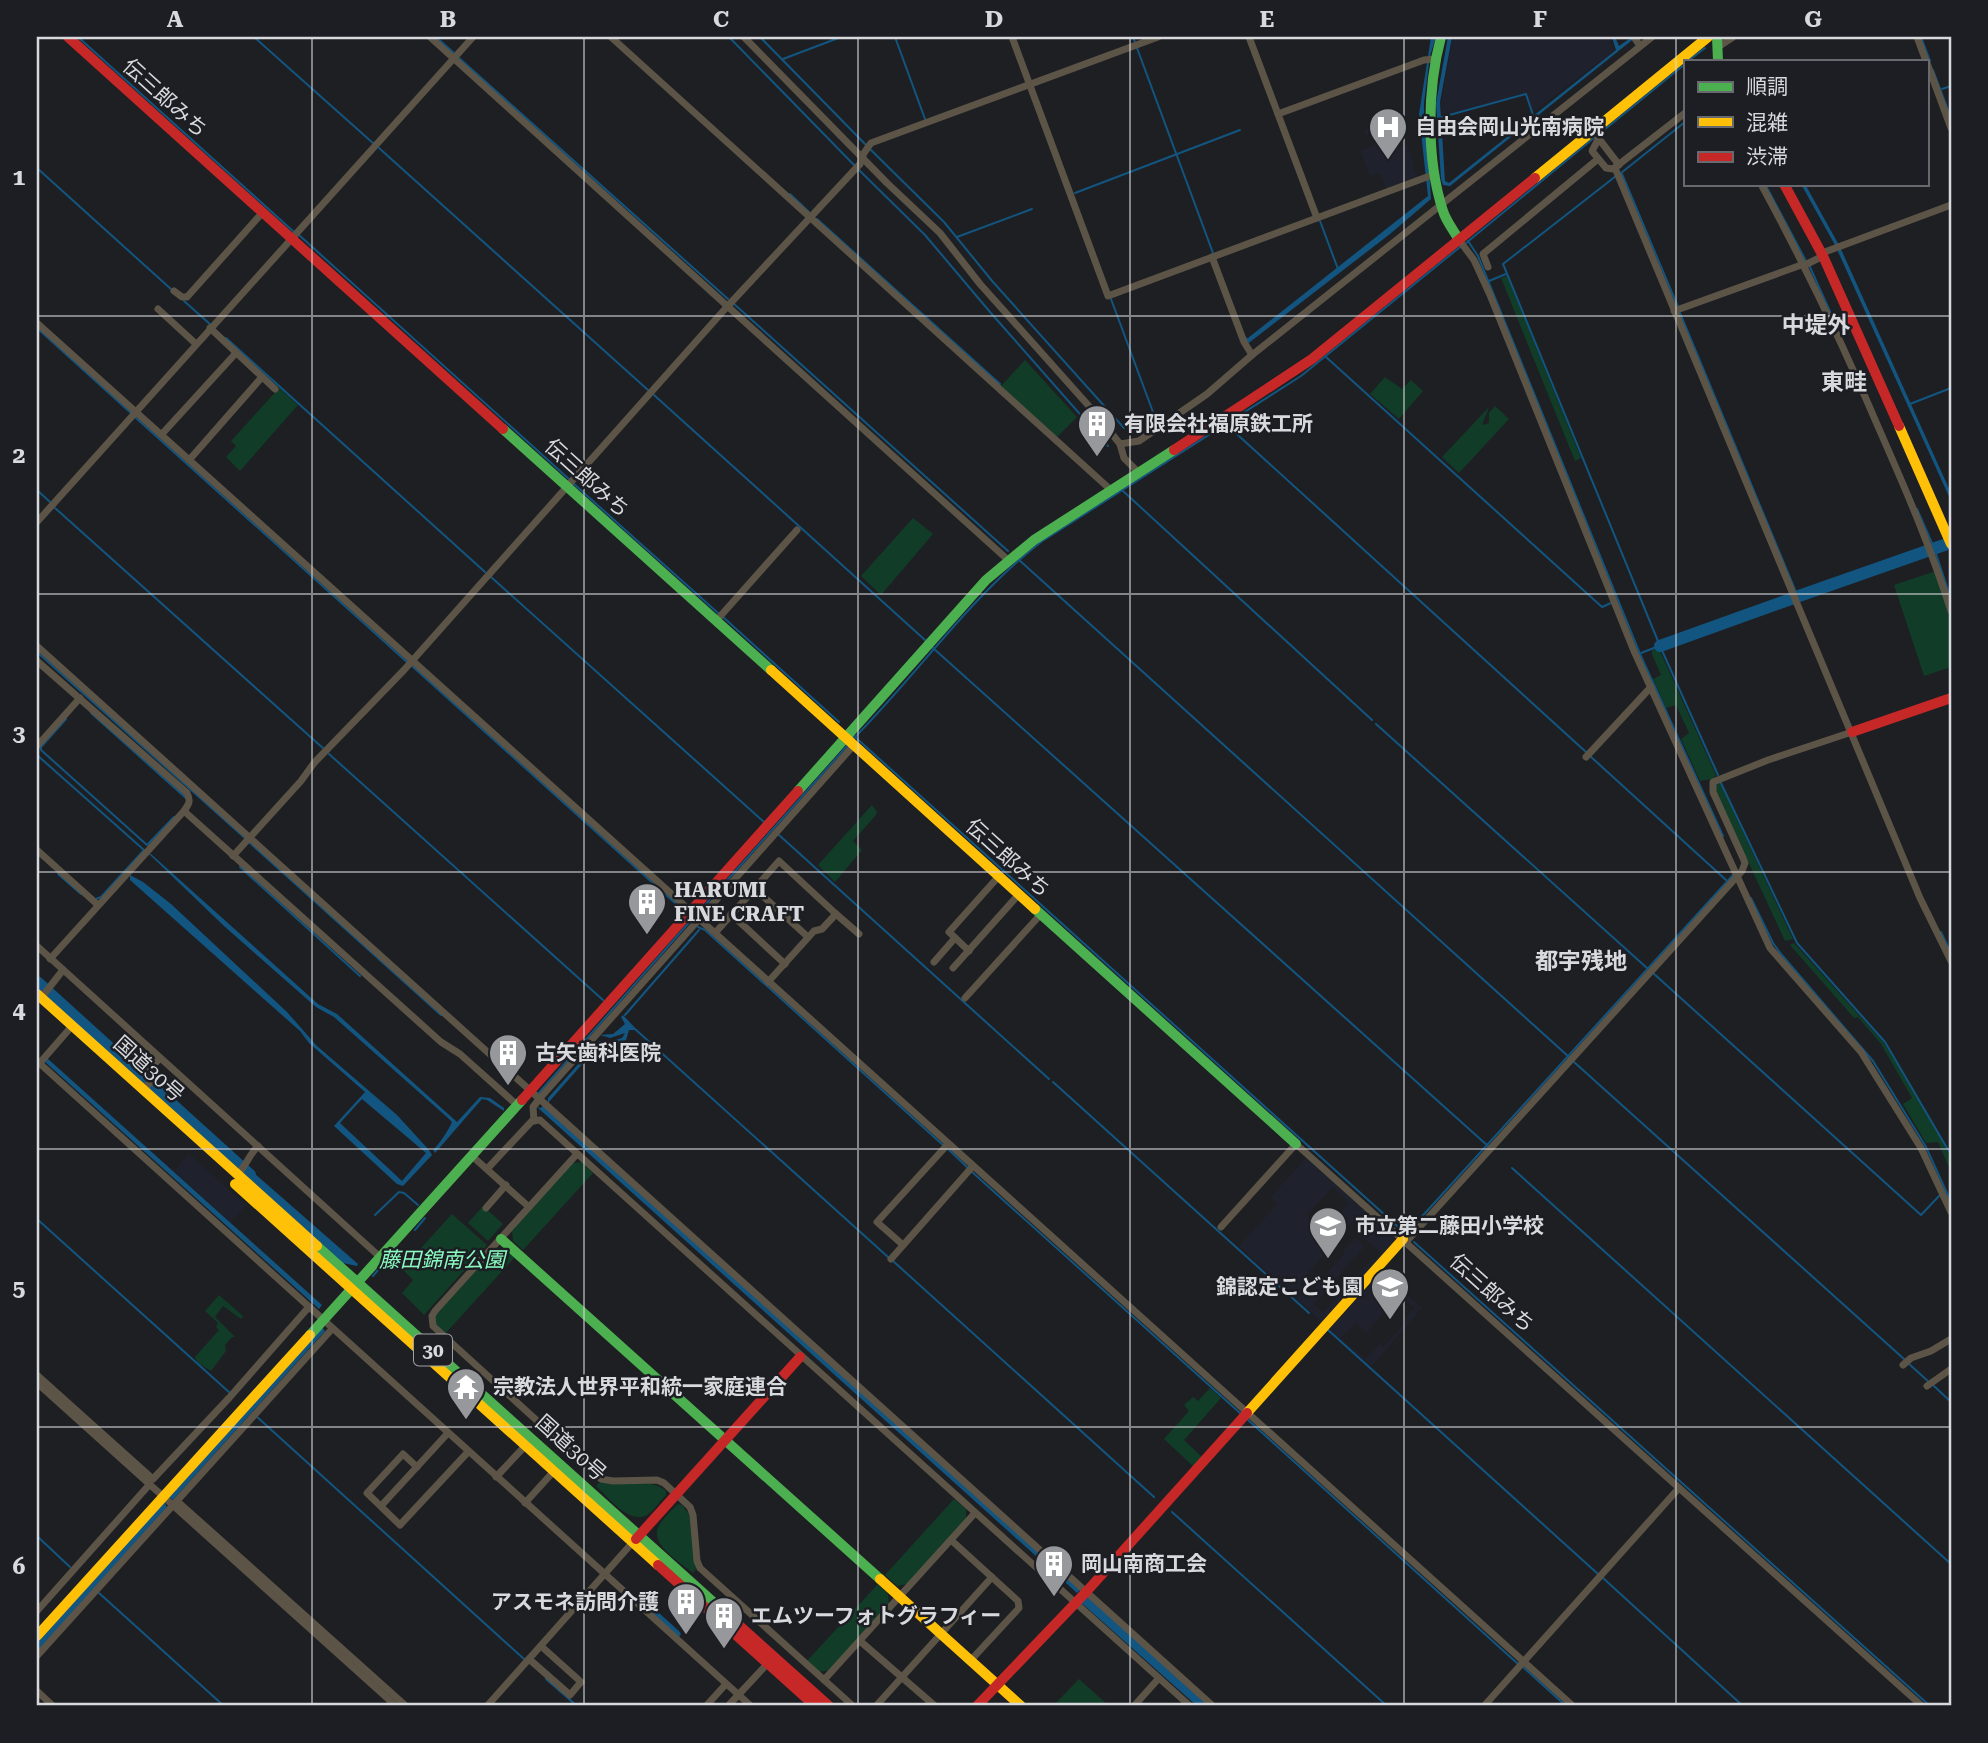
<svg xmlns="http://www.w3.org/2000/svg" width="1988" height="1743" viewBox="0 0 1988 1743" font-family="'Roboto Serif','Noto Sans JP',serif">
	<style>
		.built { fill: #1f222c; fill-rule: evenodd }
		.green { fill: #103c28 }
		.water { fill: #125580; fill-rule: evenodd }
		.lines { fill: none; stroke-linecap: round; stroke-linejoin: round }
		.stream { stroke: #125580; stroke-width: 2 }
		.canal { stroke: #125580; stroke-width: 7 }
		.river { stroke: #125580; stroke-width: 12 }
		.street { stroke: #5c5446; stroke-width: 7 }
		.fast { stroke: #4caf50; stroke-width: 10 }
		.slow { stroke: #ffc107; stroke-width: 10 }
		.jam { stroke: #c62828; stroke-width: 10 }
		.grid { fill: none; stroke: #d8d9dd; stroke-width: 2; stroke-opacity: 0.55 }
		.labels { text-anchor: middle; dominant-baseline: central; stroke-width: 5; stroke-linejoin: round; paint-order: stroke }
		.shield { fill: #1c1e24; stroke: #a0a1a6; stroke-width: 2 }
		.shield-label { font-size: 19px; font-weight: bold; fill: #d8d9dd }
		.street-label { font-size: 21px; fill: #d8d9dd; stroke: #1c1e24 }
		.poi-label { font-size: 21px; font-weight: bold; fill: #d8d9dd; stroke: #1c1e24; text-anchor: start }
		.park-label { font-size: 21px; font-style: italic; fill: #8afabf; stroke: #1c1e24 }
		.neighbourhood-label { font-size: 23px; font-weight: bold; fill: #d8d9dd; stroke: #1c1e24 }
		.neatline { fill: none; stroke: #d8d9dd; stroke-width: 2.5 }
		.grid-label { font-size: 23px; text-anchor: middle; font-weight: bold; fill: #d8d9dd }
	</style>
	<rect width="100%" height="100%" fill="#1e1f22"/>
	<!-- built -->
	<g class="built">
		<path d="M1453,37H1609L1614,51L1533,112L1526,93L1442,116L1441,102Z"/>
		<path d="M1382,124L1384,129L1381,131L1390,154L1393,153L1392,150L1407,144L1417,178L1386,189L1380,173L1370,176L1360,151L1374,145L1370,134L1366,135L1364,130Z"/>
		<path d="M189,1154L246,1205L231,1222L174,1171Z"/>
		<path d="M1306,1158L1395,1237V1243L1323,1323L1239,1246L1277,1204L1270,1197ZM1333,1187L1349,1203L1336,1217L1347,1228L1356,1218L1365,1226L1358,1234L1381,1253L1375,1260L1373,1258L1323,1312L1314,1304L1330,1287L1321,1279L1310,1292L1300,1284L1344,1230L1333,1220L1323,1230L1307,1215Z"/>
		<path d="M1355,1238L1365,1246L1333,1282L1325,1275L1345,1253L1343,1251Z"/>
		<path d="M1382,1272L1422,1308L1371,1367L1330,1329ZM1399,1295L1414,1308L1403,1321L1405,1323L1383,1347L1367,1332ZM1355,1323L1379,1344L1366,1359L1341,1338Z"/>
	</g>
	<!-- green -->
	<g class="green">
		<path d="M1507,276L1581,458L1575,461L1501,278Z"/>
		<path d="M1025,360L1077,417L1057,437L1001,386Z"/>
		<path d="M1385,377L1402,389L1411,380L1423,391L1399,419L1370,394Z"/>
		<path d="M279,388L298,405L240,471L226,457L236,446L231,441Z"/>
		<path d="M1495,406L1509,419L1459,473L1442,457L1489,407L1482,425L1489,423V413Z"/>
		<path d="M913,518L933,534L881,595L861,576Z"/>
		<path d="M1936,571L1951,617V667L1924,676L1894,585Z"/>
		<path d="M1656,649L1660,651L1716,775L1713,779L1700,781L1681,739L1689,733L1676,705L1666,708L1653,679L1661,675L1652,654V650Z"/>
		<path d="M1719,781L1793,939L1785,941L1714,788Z"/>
		<path d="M872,805L877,812L876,815L853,841L862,850L835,882L818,865Z"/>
		<path d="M1794,943L1884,1043L1937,1131L1951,1159V1172L1938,1142L1926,1143L1903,1104L1912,1098L1881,1044L1858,1017L1854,1018L1790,945Z"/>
		<path d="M582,1162L593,1173L523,1250L513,1241L512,1231L572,1163Z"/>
		<path d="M483,1206L503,1224L488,1241L468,1223Z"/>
		<path d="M452,1214L487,1245L424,1315L402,1293L413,1280L402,1269Z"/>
		<path d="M505,1249L515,1257L444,1335L435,1326V1316L495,1250Z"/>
		<path d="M219,1295L243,1316L241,1319L223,1306L215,1317L235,1337H232L225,1345L226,1351L211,1371L198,1363L195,1357L219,1330L216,1327L218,1323L205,1311Z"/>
		<path d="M1210,1388L1221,1398L1184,1440L1203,1458L1194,1467L1164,1439L1189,1411L1184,1405L1193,1397L1198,1401Z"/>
		<path d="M600,1482C621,1489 648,1476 666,1491V1495C660,1501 654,1511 647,1515C629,1525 608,1497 596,1486Z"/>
		<path d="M954,1499L966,1509V1518L907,1584L897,1586L885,1575Z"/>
		<path d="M678,1504L682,1505L690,1516L696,1569L693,1573C681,1563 648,1544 659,1526C663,1518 671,1511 678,1504Z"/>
		<path d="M878,1584L888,1594L889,1604L830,1670L818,1672L807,1661Z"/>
		<path d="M1079,1679L1109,1706H1053Z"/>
	</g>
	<!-- water -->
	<g class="water">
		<path d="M1431,37H1436L1430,56L1424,103V126L1427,140L1431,199L1390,234L1246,345L1245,337L1248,338L1428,196L1419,114Z"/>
		<path d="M1448,37H1452L1440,102L1445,181L1449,183L1616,50L1612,37H1615L1619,46L1632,37H1636L1450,186L1443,185L1441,179L1436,103Z"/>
		<path d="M1801,184H1805L1840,247L1951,493V501L1835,245Z"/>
		<path d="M149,854H151L318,1004L337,1014L457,1122L480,1097L490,1098L504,1108V1111L487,1100L482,1099L435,1153L433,1150C440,1143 448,1131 452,1122L448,1118L334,1017L316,1007L224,926Z"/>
		<path d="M130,875L143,882L171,904L287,1012L317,1046L397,1115L429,1150L432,1155L403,1186L397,1184L334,1126L365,1092L309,1043L300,1031L130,880ZM362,1099L426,1153L402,1181L340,1123Z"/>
		<path d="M623,1015L637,1030H629L626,1040L616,1045H599L548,1103V1098L599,1041L609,1042L622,1038L625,1033L610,1038L600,1035L613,1034L625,1024L621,1017Z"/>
		<path d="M47,1058L322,1305L319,1309L44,1061Z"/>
		<path d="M543,1105L1080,1590L1077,1593L537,1107L541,1108Z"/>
		<path d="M247,1167L358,1264L357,1266L343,1263L242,1172Z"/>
		<path d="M322,1327L325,1331L173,1500L169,1497Z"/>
		<path d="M164,1502L167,1507L37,1652V1643Z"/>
	</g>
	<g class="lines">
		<!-- stream -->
		<g class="stream">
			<path d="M78,37L294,232"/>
			<path d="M254,37L374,144"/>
			<path d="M436,37L455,54"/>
			<path d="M729,37L855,166"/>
			<path d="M760,37L867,146"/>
			<path d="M895,37L925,119"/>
			<path d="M1133,37L1135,42"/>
			<path d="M1921,37L1930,61"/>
			<path d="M1137,48L1213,253"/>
			<path d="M459,58L728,299"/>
			<path d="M783,59L841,37"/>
			<path d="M1688,61L1705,48"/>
			<path d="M1933,70L1951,118"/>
			<path d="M1942,89L1951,86"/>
			<path d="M1442,117L1526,94L1533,115"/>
			<path d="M1599,134L1685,64"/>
			<path d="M379,148L648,390"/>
			<path d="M871,150L944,222L993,282L1124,428"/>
			<path d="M37,168L172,290"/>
			<path d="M859,170L925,235L990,312L1108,446"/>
			<path d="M1621,173L1685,122"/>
			<path d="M1622,174L1678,307"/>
			<path d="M1616,176L1503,264L1660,646L1718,775"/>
			<path d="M1765,184L1806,261"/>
			<path d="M1075,193L1240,130"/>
			<path d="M790,194L809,212"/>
			<path d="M817,219L1000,384"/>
			<path d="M1320,221L1338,269"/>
			<path d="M299,235L570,480"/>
			<path d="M957,237L1032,209"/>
			<path d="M1468,241L1478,256L1640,654L1723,836"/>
			<path d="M1466,243L1595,137"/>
			<path d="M1809,265L1837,327"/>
			<path d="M1489,281L1506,274"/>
			<path d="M1111,299L1153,412"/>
			<path d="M184,301L211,325"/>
			<path d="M733,303L1008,551"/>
			<path d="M1680,313L1798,597"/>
			<path d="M37,328L132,414"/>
			<path d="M226,338L485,572"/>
			<path d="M1326,357L1602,607L1611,603"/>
			<path d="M654,395L925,640"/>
			<path d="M1910,404L1951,388"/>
			<path d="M136,418L407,662"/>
			<path d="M1228,426L1586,752"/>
			<path d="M574,484L718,613"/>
			<path d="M37,490L50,502"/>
			<path d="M1123,491L1372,720"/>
			<path d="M55,508L324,749"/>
			<path d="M1917,509L1934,548L1951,599"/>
			<path d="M1018,559L1569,1057"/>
			<path d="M491,577L764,822"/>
			<path d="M723,617L839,722"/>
			<path d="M933,648L1488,1146"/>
			<path d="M37,652L246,839"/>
			<path d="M1641,653L1659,646"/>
			<path d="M412,666L675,903"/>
			<path d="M91,713L187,799"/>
			<path d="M66,719L41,747V750L147,845L174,817"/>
			<path d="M1376,724L1647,968"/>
			<path d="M854,736L1406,1234"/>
			<path d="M853,739C917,675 969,598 1041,542L1301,376L1460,247"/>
			<path d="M329,754L603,1000"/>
			<path d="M37,755L144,850L101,897L96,899"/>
			<path d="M1590,756L1726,880"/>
			<path d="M1720,781L1797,943L1885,1042L1951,1155"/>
			<path d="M779,835L1049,1079"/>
			<path d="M250,843L441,1015"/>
			<path d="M240,867L360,976"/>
			<path d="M58,874L81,894"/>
			<path d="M1751,898L1773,943L1781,954L1873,1061L1926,1147L1951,1202"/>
			<path d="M697,914L847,746"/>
			<path d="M698,927L705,930L944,1146"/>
			<path d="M1941,932L1951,953"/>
			<path d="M1653,973L1921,1215L1939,1196"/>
			<path d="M625,1015L699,930"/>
			<path d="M635,1029L888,1257"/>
			<path d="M1574,1062L1904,1359"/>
			<path d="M1053,1082L1309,1313"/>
			<path d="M537,1095L693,918"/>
			<path d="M948,1149L967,1167"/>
			<path d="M1512,1168L1951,1564"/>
			<path d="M971,1171L1240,1413"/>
			<path d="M375,1215L399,1192L404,1193L418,1205"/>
			<path d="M37,1219L230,1393"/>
			<path d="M415,1230L425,1218"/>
			<path d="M1406,1234L1733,875"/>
			<path d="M1414,1242L1930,1706"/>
			<path d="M893,1261L1154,1497"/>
			<path d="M373,1276L378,1270"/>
			<path d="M1327,1329L1598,1574"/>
			<path d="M1908,1363L1930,1383"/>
			<path d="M1934,1386L1951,1402"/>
			<path d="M256,1416L524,1659"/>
			<path d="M1247,1419L1518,1664"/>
			<path d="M1172,1512L1387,1706"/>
			<path d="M37,1536L70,1567"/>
			<path d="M1603,1578L1743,1706"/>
			<path d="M99,1593L224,1706"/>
			<path d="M1523,1667L1566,1706"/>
			<path d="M546,1679L577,1706"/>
		</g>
		<!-- canal -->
		<path class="canal" d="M655,1614L677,1634"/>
		<!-- river -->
		<g class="river">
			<path d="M1796,597L1947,544"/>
			<path d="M1660,646L1791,599"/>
			<path d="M37,982L250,1175"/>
			<path d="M1085,1598L1206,1706"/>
		</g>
		<!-- street -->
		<g class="street">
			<path d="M430,37L1008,560"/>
			<path d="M611,37L1112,491"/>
			<path d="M744,37L887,183L940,233L980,284L1096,414L1120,444L1124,458L1139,473"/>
			<path d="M1012,37L1108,296L1435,174"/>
			<path d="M1249,37L1317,218"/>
			<path d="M1634,37L1640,46"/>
			<path d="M1917,37L1926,61"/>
			<path d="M1717,45H1721L1733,37"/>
			<path d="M1927,63L1951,128"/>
			<path d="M1278,114L1424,60L1435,59"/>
			<path d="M1596,135L1619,165"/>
			<path d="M1599,138L1592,151L1606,168L1613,169L1685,113"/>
			<path d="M1615,168L1920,898L1951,961"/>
			<path d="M1761,184C1806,267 1846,351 1883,438C1908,495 1932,551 1951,611"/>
			<path d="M1459,240L1474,260L1490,295L1634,651L1770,948L1861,1052L1921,1148L1951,1212"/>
			<path d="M1822,253L1951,205"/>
			<path d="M1212,257L1244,342L1252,355"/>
			<path d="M1805,265L1823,256"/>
			<path d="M1488,267L1483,254L1598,159"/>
			<path d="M174,291L182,297H187L263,212"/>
			<path d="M158,309L196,344"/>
			<path d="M1674,311L1804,264"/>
			<path d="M37,323C549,784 1062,1244 1573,1706"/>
			<path d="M210,328L275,389"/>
			<path d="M162,434L236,353"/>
			<path d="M1120,444L1139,441L1207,394L1252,355L1652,37"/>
			<path d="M190,459L262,377"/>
			<path d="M37,522L473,37"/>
			<path d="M716,621L797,530"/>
			<path d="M37,646L1213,1706"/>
			<path d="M37,661L187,793C191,801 189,804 184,811L50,959"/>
			<path d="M37,746L80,698"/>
			<path d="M1586,757L1651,687"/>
			<path d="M184,811L441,1042L460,1054L517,1105"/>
			<path d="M37,850L98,905"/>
			<path d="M233,856L301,781L314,763L404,670L725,309L860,164L864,153L871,143L1158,37"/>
			<path d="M754,888L808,937"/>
			<path d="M731,914L785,964"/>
			<path d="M836,914L859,934"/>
			<path d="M716,932L779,861L836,914L822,929L814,931L768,982"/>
			<path d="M37,946L380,1257"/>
			<path d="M969,951L949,932L999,876"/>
			<path d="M934,962L955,938"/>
			<path d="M953,968L1019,894"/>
			<path d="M41,998L63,970"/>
			<path d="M965,998L1041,914"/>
			<path d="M37,1061L751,1706"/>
			<path d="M38,1065L72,1026"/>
			<path d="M143,1090L157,1075L150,1069L160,1058"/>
			<path d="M534,1121L533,1107L540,1098L854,745"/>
			<path d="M577,1154L435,1311L432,1316L433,1326L601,1479L613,1481L657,1480L664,1483L690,1507L693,1515L697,1561L700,1568L853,1706"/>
			<path d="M472,1156L529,1207"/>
			<path d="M487,1169L532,1121L540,1120L1190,1706"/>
			<path d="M237,1175C246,1166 249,1155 258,1146"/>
			<path d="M486,1208L506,1185"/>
			<path d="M1221,1227L1296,1144L1922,1706"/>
			<path d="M1406,1242L1742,871L1745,863L1743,858L1713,792V782L1768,760L1852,732"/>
			<path d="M903,1245L877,1222L948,1144"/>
			<path d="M891,1259L973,1166"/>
			<path d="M1903,1365L1911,1358L1931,1351L1951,1339"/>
			<path d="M37,1375L153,1479L229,1398L308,1308"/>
			<path d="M37,1383L396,1706"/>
			<path d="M1927,1386L1951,1369"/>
			<path d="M417,1467L403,1454L367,1493L400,1525L468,1452"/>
			<path d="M496,1477L526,1445"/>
			<path d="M177,1501L406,1706"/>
			<path d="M525,1503L554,1471"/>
			<path d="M381,1506L448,1433"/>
			<path d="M951,1540L1018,1601L1019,1608L971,1660"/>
			<path d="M37,1611L149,1485"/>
			<path d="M860,1641L935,1706"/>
			<path d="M37,1656L332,1329"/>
			<path d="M529,1659L570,1695L581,1682L541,1646"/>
			<path d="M824,1680L975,1513"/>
			<path d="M37,1691L53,1706"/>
			<path d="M487,1706L633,1542"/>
			<path d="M706,1706L726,1684"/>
			<path d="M728,1706L768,1663"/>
			<path d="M876,1706L992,1577"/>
			<path d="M1134,1706L1159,1678"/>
			<path d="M1484,1706L1679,1488"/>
		</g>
		<!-- fast -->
		<g class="fast">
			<path d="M1441,37C1427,89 1426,159 1443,211C1446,221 1454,231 1459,240"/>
			<path d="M1717,37L1718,61"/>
			<path d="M503,429L771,670"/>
			<path d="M798,791L986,580L1034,540L1174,450"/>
			<path d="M1035,909L1296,1144"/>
			<path d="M501,1239L880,1579"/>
			<path d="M317,1246L722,1610"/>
			<path d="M310,1335L522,1100"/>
		</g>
		<!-- slow -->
		<g class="slow">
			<path d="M1535,178L1708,37"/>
			<path d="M1899,426L1951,544"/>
			<path d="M771,670L1035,909"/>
			<path d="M37,994L317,1246"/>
			<path d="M235,1184L658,1565"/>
			<path d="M1247,1413L1403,1239"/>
			<path d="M880,1579L1021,1706"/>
			<path d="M37,1636L310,1335"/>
		</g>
		<!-- jam -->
		<g class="jam">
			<path d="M68,37L503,429"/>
			<path d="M1784,184L1823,256L1899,426"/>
			<path d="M1174,450L1312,359L1535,178"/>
			<path d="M1852,732L1951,698"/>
			<path d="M522,1100L798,791"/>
			<path d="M636,1539L800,1357"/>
			<path d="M658,1565L815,1706"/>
			<path d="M722,1610L829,1706"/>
			<path d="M977,1706L1087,1591L1247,1413"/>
		</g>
	</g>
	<!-- grid -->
	<path class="grid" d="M312,37V1706M584,37V1706M858,37V1706M1130,37V1706M1404,37V1706M1676,37V1706M37,316H1951M37,594H1951M37,872H1951M37,1149H1951M37,1427H1951"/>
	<!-- icons -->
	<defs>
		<symbol id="hospital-pin" viewBox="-11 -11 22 30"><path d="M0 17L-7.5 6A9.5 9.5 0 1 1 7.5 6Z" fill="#97989c" stroke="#1c1e24"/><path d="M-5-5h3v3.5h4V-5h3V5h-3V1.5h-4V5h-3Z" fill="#fff"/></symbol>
		<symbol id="building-pin" viewBox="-11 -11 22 30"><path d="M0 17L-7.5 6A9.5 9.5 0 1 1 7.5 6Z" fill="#97989c" stroke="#1c1e24"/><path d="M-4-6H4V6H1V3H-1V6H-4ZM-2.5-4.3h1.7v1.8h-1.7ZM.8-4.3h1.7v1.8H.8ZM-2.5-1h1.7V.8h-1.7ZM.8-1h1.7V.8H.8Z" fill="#fff"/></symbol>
		<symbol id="school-pin" viewBox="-11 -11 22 30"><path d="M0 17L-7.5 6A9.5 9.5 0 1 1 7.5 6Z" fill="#97989c" stroke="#1c1e24"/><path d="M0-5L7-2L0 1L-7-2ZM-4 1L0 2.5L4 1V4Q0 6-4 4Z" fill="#fff"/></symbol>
		<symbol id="temple-pin" viewBox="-11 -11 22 30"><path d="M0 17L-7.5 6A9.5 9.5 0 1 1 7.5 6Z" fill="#97989c" stroke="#1c1e24"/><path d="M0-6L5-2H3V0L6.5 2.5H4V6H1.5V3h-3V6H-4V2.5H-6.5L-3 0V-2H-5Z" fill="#fff"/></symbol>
	</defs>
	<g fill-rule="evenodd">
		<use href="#hospital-pin" x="1366" y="105" width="44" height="60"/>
		<use href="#building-pin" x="1075" y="402" width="44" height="60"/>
		<use href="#building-pin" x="625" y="880" width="44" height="60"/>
		<use href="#building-pin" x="486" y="1031" width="44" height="60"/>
		<use href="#school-pin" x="1306" y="1204" width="44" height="60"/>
		<use href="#school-pin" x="1368" y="1265" width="44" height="60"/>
		<use href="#temple-pin" x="444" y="1365" width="44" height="60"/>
		<use href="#building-pin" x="1032" y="1542" width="44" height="60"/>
		<use href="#building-pin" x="664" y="1580" width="44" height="60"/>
		<use href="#building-pin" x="702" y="1594" width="44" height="60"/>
	</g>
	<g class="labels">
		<!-- shield labels -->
		<rect class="shield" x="414" y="1334.5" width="38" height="31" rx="5"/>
		<g class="shield-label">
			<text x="433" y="1350">30</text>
		</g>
		<!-- street labels -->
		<g class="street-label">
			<text transform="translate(165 98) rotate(42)">伝三郎みち</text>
			<text transform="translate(587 478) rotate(42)">伝三郎みち</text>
			<text transform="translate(1008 858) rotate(42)">伝三郎みち</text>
			<text transform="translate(149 1069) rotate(42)">国道30号</text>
			<text transform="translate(1492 1293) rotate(42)">伝三郎みち</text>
			<text transform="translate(571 1448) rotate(42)">国道30号</text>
		</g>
		<!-- poi labels -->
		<g class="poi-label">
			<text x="1415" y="127">自由会岡山光南病院</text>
			<text x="1124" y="424">有限会社福原鉄工所</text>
			<text x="674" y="890">HARUMI<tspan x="674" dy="24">FINE CRAFT</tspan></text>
			<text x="535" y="1053">古矢歯科医院</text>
			<text x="1355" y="1226">市立第二藤田小学校</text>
			<text x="1363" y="1287" text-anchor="end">錦認定こども園</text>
			<text x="493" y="1387">宗教法人世界平和統一家庭連合</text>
			<text x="1081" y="1564">岡山南商工会</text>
			<text x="659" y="1602" text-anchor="end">アスモネ訪問介護</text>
			<text x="751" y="1616">エムツーフォトグラフィー</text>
		</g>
		<!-- park labels -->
		<g class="park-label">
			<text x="442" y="1260">藤田錦南公園</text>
		</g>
		<!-- neighbourhood labels -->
		<g class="neighbourhood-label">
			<text x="1816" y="325">中堤外</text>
			<text x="1844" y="382">東畦</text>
			<text x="1581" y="961">都宇残地</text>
		</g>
	</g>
	<!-- border -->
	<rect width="1988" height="1743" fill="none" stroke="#1c1e24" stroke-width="77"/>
	<!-- legend -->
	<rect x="1684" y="60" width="245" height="126" fill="#1c1e24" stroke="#67696e" stroke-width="2"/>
	<rect x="1698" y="82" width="35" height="10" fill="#4caf50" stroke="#67696e" stroke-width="2"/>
	<text x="1746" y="94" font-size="21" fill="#d8d9dd">順調</text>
	<rect x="1698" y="117" width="35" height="10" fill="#ffc107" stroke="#67696e" stroke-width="2"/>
	<text x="1746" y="130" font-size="21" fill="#d8d9dd">混雑</text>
	<rect x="1698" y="152" width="35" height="10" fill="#c62828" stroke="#67696e" stroke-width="2"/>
	<text x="1746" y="164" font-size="21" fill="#d8d9dd">渋滞</text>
	<rect x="38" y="38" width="1912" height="1666" class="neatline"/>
	<g class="grid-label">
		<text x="175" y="27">A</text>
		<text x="448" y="27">B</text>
		<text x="721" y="27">C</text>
		<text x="994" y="27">D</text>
		<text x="1267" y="27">E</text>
		<text x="1540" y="27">F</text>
		<text x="1813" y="27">G</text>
		<text x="19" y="185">1</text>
		<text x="19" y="463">2</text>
		<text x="19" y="741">3</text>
		<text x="19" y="1018">4</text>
		<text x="19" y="1296">5</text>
		<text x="19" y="1574">6</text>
	</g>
</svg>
